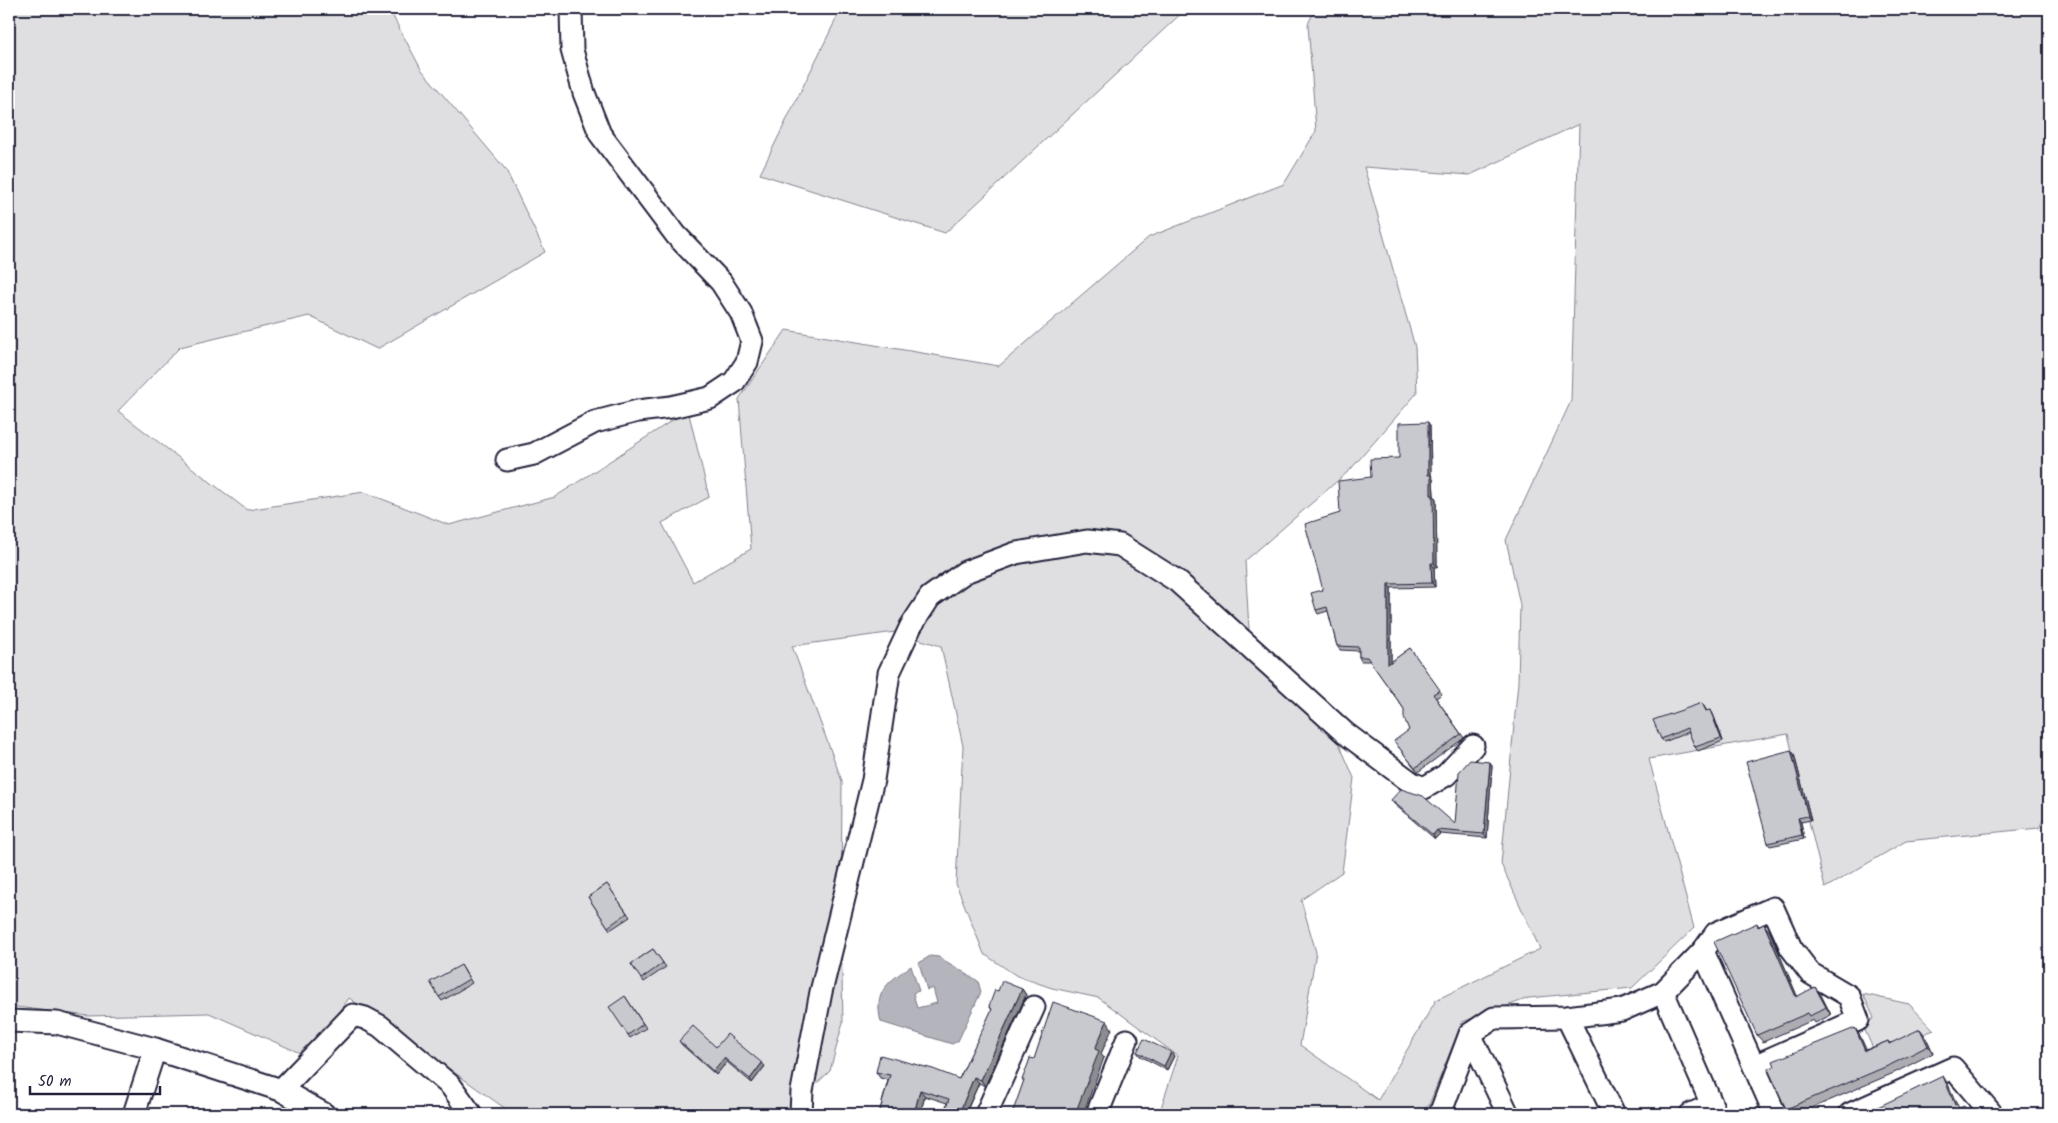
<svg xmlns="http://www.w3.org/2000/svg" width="2058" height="1123" viewBox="0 0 2058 1123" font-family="Kalam,sans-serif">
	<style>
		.green { fill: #dfdfe2; stroke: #80808e; fill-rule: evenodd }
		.water { fill: #b4b4bc; stroke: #7a7a88 }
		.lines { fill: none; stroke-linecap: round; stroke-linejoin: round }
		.minor-casing { stroke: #22223b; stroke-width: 25 }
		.minor { stroke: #fff; stroke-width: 21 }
		.wall { fill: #acacb2; stroke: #22223b }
		.shaded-wall { fill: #8c8c91; stroke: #22223b }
		.building { fill: #c8c8cf; stroke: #22223b }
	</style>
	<rect width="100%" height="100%" fill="#fff"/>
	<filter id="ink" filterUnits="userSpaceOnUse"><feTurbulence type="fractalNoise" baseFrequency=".02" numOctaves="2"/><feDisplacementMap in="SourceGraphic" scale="10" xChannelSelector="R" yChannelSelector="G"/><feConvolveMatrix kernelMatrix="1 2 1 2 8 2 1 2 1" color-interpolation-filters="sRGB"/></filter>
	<g filter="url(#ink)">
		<!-- green -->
		<g class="green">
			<path d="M9,9H389L421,69L506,170L545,252L377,349L309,316L180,347L118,411L247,510L364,492L449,525L555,497L688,410L709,497L662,523L693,582L751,549L739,399L786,330L999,366L1149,237L1284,184L1316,131L1308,24L1315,9H2049V808L2039,828L1906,841L1825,888L1788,734L1649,759L1694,928L1632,988L1529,998L1462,1022L1429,1105L1419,1114H1159L1178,1056L1099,998L1052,988L1017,976L984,954L956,884L963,746L941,646L895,632L792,646L842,781L841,930L843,1022L830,1071L792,1107L780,1114H513L349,998L309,1057L209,1013L88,1016L9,1006ZM1579,124L1571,401L1506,540L1520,605L1518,682L1501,864L1540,949L1436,1000L1378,1100L1300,1045L1316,952L1301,900L1342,872L1354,778L1321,702L1251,663L1245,561L1350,470L1417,393L1415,347L1364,167L1470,175Z"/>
			<path d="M841,9H1186L945,233L760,174Z"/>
			<path d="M1863,994L1909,1004L1934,1030L1875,1053L1863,1026L1874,1018Z"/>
		</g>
		<!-- water -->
		<path class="water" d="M930,956L939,957L978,981L981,992L958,1041L952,1044L881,1022C873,991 888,982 911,966L919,991L913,993L917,1008L937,1003L933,988L927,990L919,963Z"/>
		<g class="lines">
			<defs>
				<g id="minor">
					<path d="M507,460L534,454L595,422L638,411L671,407L710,398L734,382L747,362L752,341L741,313L721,282L676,235L600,134L584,93L572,50L571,9"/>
					<path d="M1703,951L1775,1114"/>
					<path d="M1663,992L1712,1105L1691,1114"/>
					<path d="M1567,1017L1614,1114"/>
					<path d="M9,1021L57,1023L155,1049L281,1090L324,1114"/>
					<path d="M1470,1034L1508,1114"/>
					<path d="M281,1090L353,1015L365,1018L380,1026L451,1086L471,1114"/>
					<path d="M134,1114L155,1049"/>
					<path d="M801,1114L802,1091L821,992L873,780L889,673L911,626L930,597L965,572L1016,553L1087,541L1120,545L1177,581L1345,733L1412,783L1424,788L1446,775L1473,746"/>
					<path d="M986,1114L1034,1007"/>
					<path d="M1097,1114L1127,1040"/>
					<path d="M1440,1114L1470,1034L1494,1018L1567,1017L1622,1010L1663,992L1703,951L1716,933L1773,908L1791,948L1810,973L1849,996L1858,1020L1754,1066"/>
					<path d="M1850,1114L1953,1068L1992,1114"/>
				</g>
			</defs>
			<!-- minor casing -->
			<use href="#minor" class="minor-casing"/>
			<!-- minor -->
			<use href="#minor" class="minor"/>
		</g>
		<!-- wall -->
		<g class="wall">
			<path d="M1430,426L1431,475L1433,479L1434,495L1436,499L1437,567H1434L1435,587L1391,588V662L1410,648L1442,694L1436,698L1464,738L1418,772L1397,745L1409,730L1404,709L1370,661H1361L1359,657V651L1340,650L1337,646L1328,611L1318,614L1316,610L1323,590L1340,513L1371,477L1399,458Z"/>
			<path d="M1702,703L1707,711L1710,710L1713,714L1723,741L1698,751L1695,747L1689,732L1664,742L1661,739Z"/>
			<path d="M1791,750L1794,754L1811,820L1801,822L1804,839L1770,846L1768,843Z"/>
			<path d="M1490,762L1492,766L1487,838L1440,834L1435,839L1394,804L1391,800L1455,824Z"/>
			<path d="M607,884L630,917L610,930L588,897Z"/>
			<path d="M1757,923L1759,927L1770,932L1797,996L1821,995L1831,1015L1815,1023L1813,1020L1763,1042L1757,1035Z"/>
			<path d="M653,949L666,967L644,982L631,964Z"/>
			<path d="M461,965L472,983L442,1001L439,997Z"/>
			<path d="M1022,989L1026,995L985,1086L979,1083L966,1113L967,1114H944L947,1103L925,1096L920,1114H879L888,1080L880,1078L876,1072L959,1079L992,1010L989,1006L998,991Z"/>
			<path d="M625,996L646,1028L630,1038L628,1035Z"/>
			<path d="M1855,1028L1860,1036L1866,1050L1888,1041L1889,1043L1926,1037L1933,1053L1896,1072L1798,1114H1790L1786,1109Z"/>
			<path d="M679,1041L716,1047L765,1066L752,1083L727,1062L716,1075L682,1045Z"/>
			<path d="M1137,1052H1171L1174,1056L1167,1070L1140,1056Z"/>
		</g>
		<!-- shaded-wall -->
		<g class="shaded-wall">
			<path d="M1428,422L1430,426L1431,475L1433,479L1434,495L1436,499L1437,567L1434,563L1431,495L1428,475Z"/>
			<path d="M1431,563L1434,567L1435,587L1432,583Z"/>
			<path d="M1388,584L1391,588V668L1388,664Z"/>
			<path d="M1710,710L1713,714L1723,741L1721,738Z"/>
			<path d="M1791,750L1794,754L1811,820L1808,816Z"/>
			<path d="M1490,762L1492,766L1487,838L1484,834Z"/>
			<path d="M1798,818L1801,822L1804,839L1802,835Z"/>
			<path d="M1437,830L1440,834L1435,839L1433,835Z"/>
			<path d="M1764,924L1770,932L1801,1005L1796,997Z"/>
			<path d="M1815,987L1821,995L1831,1015L1826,1007Z"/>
			<path d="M1022,989L1026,995L985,1086L981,1080Z"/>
			<path d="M1107,1021L1112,1029L1101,1054L1104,1058L1083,1114H1075L1095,1049Z"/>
			<path d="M1855,1028L1860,1036L1870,1058L1865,1051Z"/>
			<path d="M1920,1029L1926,1037L1933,1053L1928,1046Z"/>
			<path d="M1171,1052L1174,1056L1167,1070L1164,1066Z"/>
			<path d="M724,1058L727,1062L716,1075L713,1071Z"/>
			<path d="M762,1063L765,1066L752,1083L750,1079Z"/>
			<path d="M1943,1076L1948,1084L1960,1112L1955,1105Z"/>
			<path d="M974,1077L979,1083L965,1114L960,1111Z"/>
			<path d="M920,1090L925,1096L920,1114H914Z"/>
		</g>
		<!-- building -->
		<g class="building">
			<path d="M1428,422V475H1431V495H1433L1434,563H1431L1432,583L1388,584V664L1410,648L1440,690L1433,694L1461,734L1415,768L1394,741L1409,730L1404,718V709L1367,657H1359V647L1337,646L1327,607L1316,610L1311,593L1323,590L1305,524L1340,513L1338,481L1371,477L1370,459L1399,458V423Z"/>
			<path d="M1702,703L1706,711L1710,710L1721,738L1695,747L1687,728L1661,739L1653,720Z"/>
			<path d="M1791,750L1808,816L1798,818L1802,835L1768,843L1746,762Z"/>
			<path d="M1470,760L1490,762L1484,834L1437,830L1433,835L1391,800L1401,789L1423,796L1455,824L1459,772Z"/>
			<path d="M607,884L627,913L608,927L588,897Z"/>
			<path d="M1757,923L1758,927L1764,924L1796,997L1815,987L1826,1007L1810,1016L1808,1013L1757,1035L1714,942Z"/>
			<path d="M653,949L663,963L641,979L631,964Z"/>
			<path d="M461,965L469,979L439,997L430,982Z"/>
			<path d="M1002,981L1022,989L981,1080L974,1077L960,1111L966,1113V1114H944L949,1099L920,1090L914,1114H879L890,1075L876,1072L880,1055L933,1069L959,1079L992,1009L989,1006L995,990L998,991Z"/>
			<path d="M625,996L643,1024L628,1035L609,1007Z"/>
			<path d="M1053,1002L1107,1021L1095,1049L1099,1051L1075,1114H1012L1024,1080H1022L1028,1064L1030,1058L1034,1059Z"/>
			<path d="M693,1026L716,1047L727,1034L762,1063L750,1079L724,1058L713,1071L679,1041Z"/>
			<path d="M1855,1028L1865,1051L1888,1041L1889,1044L1920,1029L1928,1046L1890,1065L1786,1109L1768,1069L1775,1066L1773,1061Z"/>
			<path d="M1144,1039L1171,1052L1164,1066L1137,1052Z"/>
			<path d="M1943,1076L1955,1105L1957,1104L1959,1108L1964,1106L1968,1114H1863Z"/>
		</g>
	</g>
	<!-- margin -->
	<rect width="2058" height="1123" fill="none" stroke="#fff" stroke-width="30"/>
	<rect x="15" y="15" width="2028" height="1093" fill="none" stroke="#22223b" stroke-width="2" filter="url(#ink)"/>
	<!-- scale -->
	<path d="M30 1086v8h130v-8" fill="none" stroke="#22223b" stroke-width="2.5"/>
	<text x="38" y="1086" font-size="15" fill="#22223b" stroke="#ffffff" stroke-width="4" paint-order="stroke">50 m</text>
</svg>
